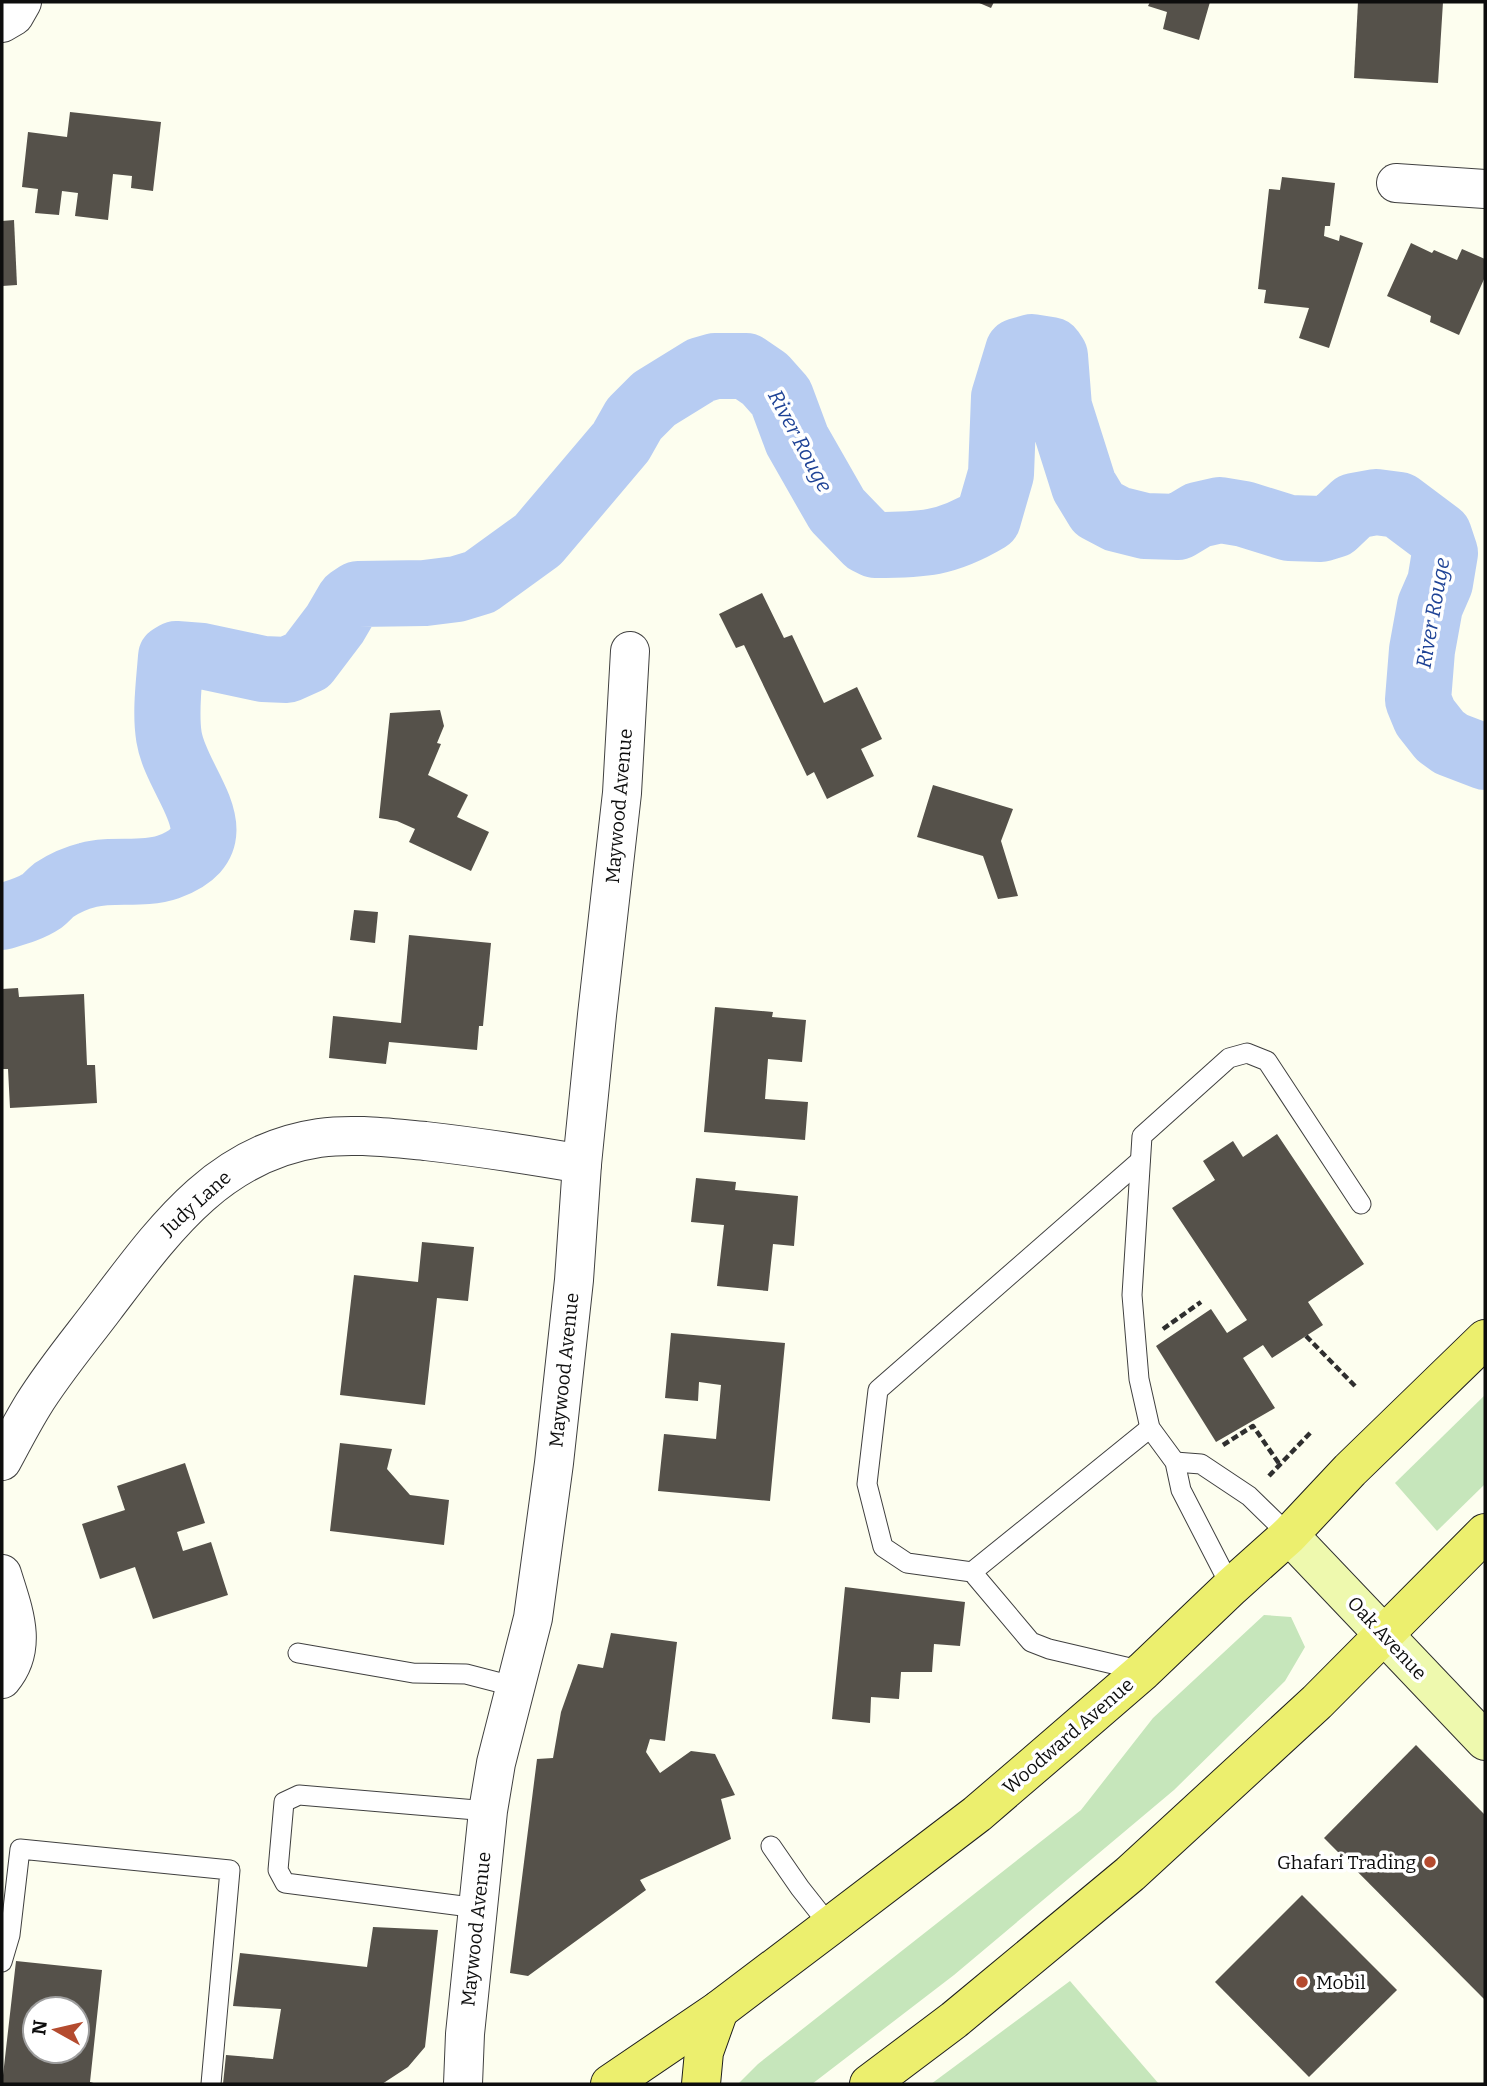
<svg xmlns="http://www.w3.org/2000/svg" width="1487" height="2086" viewBox="0 0 1487 2086" font-family="Bitter,serif">
	<style>
		.green { fill: #c6e6bb }
		.lines { fill: none; stroke-linecap: round; stroke-linejoin: round }
		.river { stroke: #b7ccf2; stroke-width: 66 }
		.building { fill: #55514a; fill-rule: evenodd }
		.lane-casing { stroke: #404040; stroke-width: 21 }
		.street-casing { stroke: #404040; stroke-width: 40 }
		.secondary-casing { stroke: #2f2f2f; stroke-width: 40 }
		.primary-casing { stroke: #1e1e1e; stroke-width: 40 }
		.path { stroke: #2f2f2f; stroke-width: 4.5; stroke-dasharray: 7 3.5; stroke-linecap: butt }
		.lane { stroke: #fff; stroke-width: 19 }
		.street { stroke: #fff; stroke-width: 38 }
		.secondary { stroke: #eef9ae; stroke-width: 38 }
		.primary { stroke: #ecef6e; stroke-width: 38 }
		.poi-dot { fill: #b44b2f; stroke: #fff; stroke-width: 2.5 }
		.labels { text-anchor: middle; dominant-baseline: central; stroke-width: 7; stroke-linejoin: round; paint-order: stroke }
		.street-label { font-size: 19px; fill: #0d0d0d; stroke: #fff }
		.poi-label { font-size: 19px; fill: #0d0d0d; stroke: #fff; text-anchor: end }
		.water-label { font-size: 21px; font-style: italic; fill: #1f4396; stroke: #fff }
	</style>
	<rect width="100%" height="100%" fill="#fdfeef"/>
	<!-- green -->
	<g class="green">
		<path d="M1485,1395V1484L1437,1531L1395,1483Z"/>
		<path d="M1264,1615L1291,1617L1305,1647L1285,1681L1174,1790L954,1975L812,2084H738L758,2064L1081,1810L1153,1718Z"/>
		<path d="M1070,1981L1159,2084H931Z"/>
	</g>
	<g class="lines">
		<!-- river -->
		<path class="river" d="M2,917C15,913 30,909 42,901C46,898 49,894 54,890C63,884 76,878 88,875C113,868 142,876 168,867C243,840 177,786 169,737C165,712 169,683 171,657L176,654L202,656L263,669L287,670L307,661L335,624L349,600L358,594L425,593L457,589L480,582L538,540L621,442L634,419L654,399L701,370L715,366H746L765,379L781,397L797,440L837,510L867,541L875,545C923,545 946,544 988,519L1001,474L1004,397L1018,351L1032,347L1051,350L1055,356L1059,407L1084,486L1098,509L1117,519L1145,526L1178,527L1198,515L1220,510L1244,514L1289,528L1321,529L1334,525L1354,506L1376,502L1399,505L1439,535L1445,553L1440,583L1430,606L1422,650L1418,700L1425,717L1440,736L1451,744L1485,757"/>
	</g>
	<!-- building -->
	<g class="building">
		<path d="M977,2H994L991,8Z"/>
		<path d="M1150,2H1210L1199,40L1163,29L1167,12L1148,6Z"/>
		<path d="M1358,2H1443L1438,83L1354,78Z"/>
		<path d="M70,112L161,122L153,191L131,188L132,176L113,174L108,220L75,216L78,193L62,191L59,215L35,213L38,189L22,187L28,132L67,137Z"/>
		<path d="M1282,177L1335,183L1330,226H1325L1324,236L1339,241L1340,235L1363,243L1329,348L1299,338L1309,308L1264,303L1266,290L1258,289L1269,189L1280,190Z"/>
		<path d="M14,220L17,285L2,286V221Z"/>
		<path d="M1411,243L1432,253L1434,250L1457,260L1462,249L1485,259V277L1459,335L1430,322L1431,316L1387,296Z"/>
		<path d="M762,593L784,638L792,635L824,703L857,687L882,739L861,749L874,776L827,799L814,772L807,776L744,645L736,648L719,614Z"/>
		<path d="M440,710L444,726L437,743L441,744L428,775L468,795L457,817L489,832L471,871L409,842L415,829L397,821L379,818L390,713Z"/>
		<path d="M933,785L1013,809L1001,841L1018,896L998,899L983,856L917,837Z"/>
		<path d="M354,910L378,912L375,943L350,940Z"/>
		<path d="M409,935L491,943L483,1026H479L477,1050L389,1042L386,1064L329,1058L333,1016L401,1023Z"/>
		<path d="M18,988L19,997L84,994L87,1065H95L97,1103L10,1108L8,1069H2V989Z"/>
		<path d="M715,1007L773,1012L772,1017L806,1020L802,1062L768,1059L765,1099L808,1102L805,1140L704,1132Z"/>
		<path d="M1277,1134L1364,1264L1308,1302L1323,1325L1272,1358L1263,1345L1243,1358L1275,1408L1216,1442L1156,1346L1211,1309L1227,1333L1247,1320L1172,1208L1215,1180L1203,1161L1233,1141L1243,1157Z"/>
		<path d="M696,1178L736,1182L735,1190L798,1196L794,1246L773,1244L768,1291L717,1286L724,1225L691,1222Z"/>
		<path d="M422,1242L474,1247L468,1301L437,1298L425,1405L340,1395L354,1275L418,1282Z"/>
		<path d="M671,1333L785,1343L770,1501L658,1491L664,1434L716,1439L721,1385L699,1382L698,1401L665,1398Z"/>
		<path d="M340,1443L392,1449L387,1469L410,1495L449,1500L444,1545L330,1531Z"/>
		<path d="M185,1463L205,1523L177,1532L183,1551L211,1542L228,1595L153,1619L135,1567L100,1579L82,1524L125,1510L117,1486Z"/>
		<path d="M845,1587L965,1602L960,1646L934,1644L932,1672H901L899,1699L871,1697L870,1723L832,1719Z"/>
		<path d="M611,1633L677,1642L665,1741L650,1739L646,1752L660,1773L691,1751L715,1754L735,1795L721,1799L731,1839L640,1880L646,1890L528,1976L510,1973L537,1759L553,1758L561,1712L578,1664L603,1668Z"/>
		<path d="M1416,1745L1485,1815V2000L1324,1838Z"/>
		<path d="M1302,1895L1397,1990L1309,2077L1215,1982Z"/>
		<path d="M373,1927L438,1930L425,2047L408,2067L382,2084H223L226,2055L273,2059L281,2009L233,2006L240,1953L367,1967Z"/>
		<path d="M16,1961L102,1970L90,2082L97,2084H2ZM35,2009H77V2051H35Z"/>
	</g>
	<g class="lines">
		<defs>
			<g id="lane">
				<path d="M1140,1161L878,1390L867,1484L883,1547L907,1563L972,1572L1031,1642L1049,1649L1143,1671"/>
				<path d="M1175,1462L1201,1464L1249,1496L1289,1535"/>
				<path d="M972,1572L1150,1428"/>
				<path d="M1231,1587L1181,1490L1175,1462L1150,1428L1139,1379L1132,1295L1142,1136L1229,1058L1247,1053L1267,1061L1361,1204"/>
				<path d="M298,1653L413,1673L466,1674L516,1687"/>
				<path d="M771,1846L800,1888L830,1926"/>
				<path d="M478,1908L285,1883L278,1870L284,1802L299,1795L488,1811"/>
				<path d="M2,1962L10,1935L20,1849L230,1870L211,2084"/>
			</g>
			<g id="street">
				<path d="M2,23L14,16L22,2"/>
				<path d="M1396,183L1485,189"/>
				<path d="M2,1461C12,1442 22,1423 33,1405C54,1371 81,1339 105,1307C163,1231 217,1153 319,1138C354,1133 390,1138 425,1141C478,1147 530,1155 582,1164"/>
				<path d="M2,1574C13,1610 29,1647 2,1679"/>
				<path d="M463,2084L465,2034L488,1811L496,1763L533,1618L554,1463L574,1280L582,1164L597,1015L622,793L630,651"/>
			</g>
			<path id="secondary" d="M1289,1535L1485,1741"/>
			<g id="primary">
				<path d="M610,2084L719,2010L830,1926L977,1814L1062,1741L1143,1671L1231,1587L1289,1535L1350,1470L1485,1339"/>
				<path d="M701,2084L704,2052L719,2010"/>
				<path d="M869,2084L954,2020L1130,1874L1317,1702L1485,1533"/>
			</g>
		</defs>
		<!-- lane casing -->
		<use href="#lane" class="lane-casing"/>
		<!-- street casing -->
		<use href="#street" class="street-casing"/>
		<!-- secondary casing -->
		<use href="#secondary" class="secondary-casing"/>
		<!-- primary casing -->
		<use href="#primary" class="primary-casing"/>
		<!-- path -->
		<g class="path">
			<path d="M1163,1329L1201,1302"/>
			<path d="M1306,1336L1355,1386"/>
			<path d="M1223,1445L1253,1426L1280,1465"/>
			<path d="M1269,1476L1312,1431"/>
		</g>
		<!-- lane -->
		<use href="#lane" class="lane"/>
		<!-- street -->
		<use href="#street" class="street"/>
		<!-- secondary -->
		<use href="#secondary" class="secondary"/>
		<!-- primary -->
		<use href="#primary" class="primary"/>
	</g>
	<!-- markers -->
	<g class="poi-dot">
		<circle cx="1430" cy="1862" r="7"/>
		<circle cx="1302" cy="1982" r="7"/>
	</g>
	<g class="labels">
		<!-- street labels -->
		<g class="street-label">
			<text transform="translate(619 806) rotate(-85)">Maywood Avenue</text>
			<text transform="translate(196 1203) rotate(-42)">Judy Lane</text>
			<text transform="translate(564 1370) rotate(-84)">Maywood Avenue</text>
			<text transform="translate(1387 1638) rotate(47)">Oak Avenue</text>
			<text transform="translate(1068 1736) rotate(-41)">Woodward Avenue</text>
			<text transform="translate(476 1929) rotate(-84)">Maywood Avenue</text>
		</g>
		<!-- poi labels -->
		<g class="poi-label">
			<text x="1416" y="1862">Ghafari Trading</text>
			<text x="1316" y="1982" text-anchor="start">Mobil</text>
		</g>
		<!-- water labels -->
		<g class="water-label">
			<text transform="translate(800 441) rotate(62)">River Rouge</text>
			<text transform="translate(1433 613) rotate(-80)">River Rouge</text>
		</g>
	</g>
	<!-- border -->
	<rect width="1487" height="2086" fill="none" stroke="#0d0d0d" stroke-width="7"/>
	<!-- north arrow -->
	<g transform="translate(56 2030) rotate(278)"><circle r="33" fill="#ffffff" stroke="#9e9e9e" stroke-width="2"/>
	<path d="M0-5L12 26L0 18L-12 26Z" fill="#b44b2f"/>
	<text y="-10" font-size="19" font-weight="bold" text-anchor="middle" fill="#0d0d0d">N</text>
	</g>
</svg>
